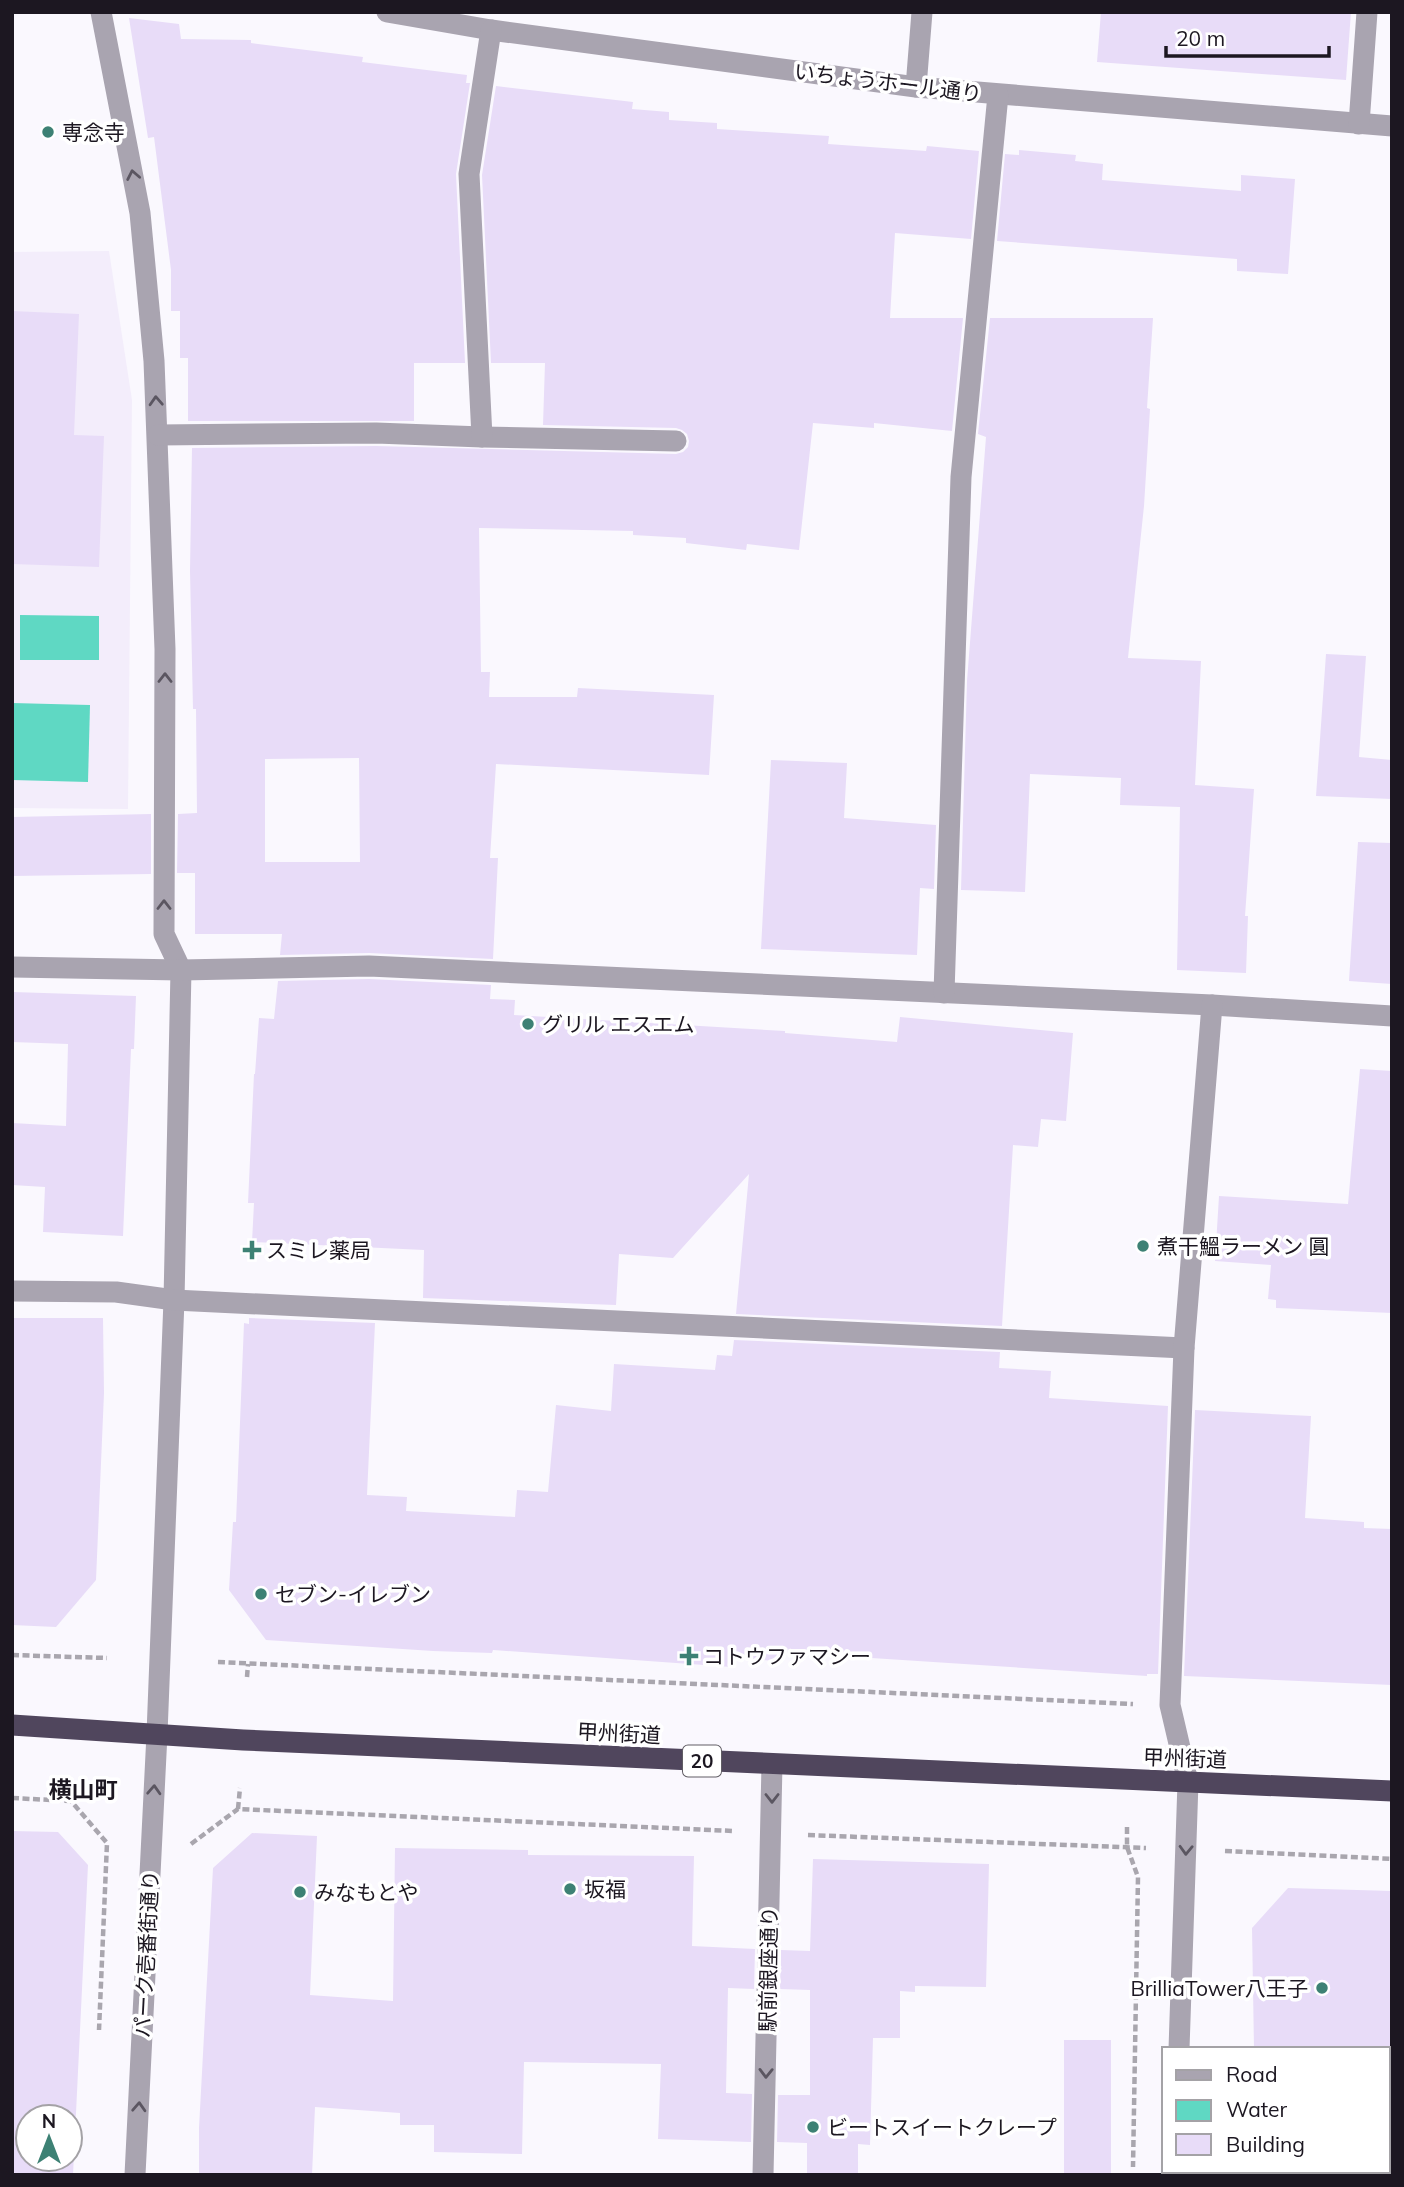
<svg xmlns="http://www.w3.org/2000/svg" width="1404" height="2187" viewBox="0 0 1404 2187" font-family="Mulish,'Noto Sans JP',sans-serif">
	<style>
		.built { fill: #f3edfb }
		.water { fill: #5fd8c3 }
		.building { fill: #e8dcf8; fill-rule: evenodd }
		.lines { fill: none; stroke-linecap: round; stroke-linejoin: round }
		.path { stroke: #a9a6ae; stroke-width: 4.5; stroke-dasharray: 7 3.5; stroke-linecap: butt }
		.minor { stroke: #a9a4b0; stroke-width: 21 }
		.highway { stroke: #50465d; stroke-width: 21 }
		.oneway { stroke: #5b5661 }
		.poi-dot { fill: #3d8174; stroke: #fff; stroke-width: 2.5 }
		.labels { text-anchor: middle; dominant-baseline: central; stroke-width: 7; stroke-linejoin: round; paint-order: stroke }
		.shield { fill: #fff; stroke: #605d64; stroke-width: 2 }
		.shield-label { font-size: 19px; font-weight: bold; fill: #1c1721 }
		.street-label { font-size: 21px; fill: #1c1721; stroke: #fff }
		.poi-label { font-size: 21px; fill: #1c1721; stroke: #fff; text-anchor: start }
		.neighbourhood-label { font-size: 23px; font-weight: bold; fill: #1c1721; stroke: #fff }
	</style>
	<rect width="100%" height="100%" fill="#faf8fe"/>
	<!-- built -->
	<path class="built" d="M109,251L132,400L128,809L12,808V252Z"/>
	<!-- water -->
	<g class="water">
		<path d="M20,615L99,616V660H20Z"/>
		<path d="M12,703L90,705L88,782L12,780Z"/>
	</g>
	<!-- building -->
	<g class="building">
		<path d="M1101,12H1351L1346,80L1097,62Z"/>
		<path d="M129,18L179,24L181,39L251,40V43L363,57L362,62L467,75L466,83H470L456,174L465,363H414V421H188V358H180V311H171V270L154,137L148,138Z"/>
		<path d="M496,86L633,102L632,109L669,112V120L717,123V129L829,136L828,144L926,151L927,146L979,151L971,239L895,233L890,318H963L952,431L874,423V428L813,423L799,550L747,544L746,550L686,543V538L633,535V531L479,528L481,672H490L489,697H577L578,688L714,695L709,775L496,764L490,858H498L493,959L369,953L280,955L282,934H195V873H177L178,814L197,813L196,709H193L190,571L192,448L376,446L676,454L683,452L688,447L689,441L687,434L682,430L676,428L543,425L545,363H491L482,175ZM359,758L360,862H265V759Z"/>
		<path d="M1019,150L1076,155L1075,161L1103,164L1102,180L1241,191V175L1295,179L1288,274L1237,271V259L997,241L1005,154L1019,155Z"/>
		<path d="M12,311L79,314L74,435L104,436L99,567L12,564Z"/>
		<path d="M990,318H1153L1147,408L1150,409L1144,506L1128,658L1201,661L1195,785L1254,789L1245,916H1248L1246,973L1177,970L1180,807L1120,805L1121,778L1030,774L1025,892L961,890L967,681L986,437L978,434Z"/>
		<path d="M1326,654L1366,656L1359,757L1392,760V799L1316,796Z"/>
		<path d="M771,760L847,763L844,818L936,825L934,889L920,888L917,955L761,949Z"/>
		<path d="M151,814V874L12,876V817Z"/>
		<path d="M1358,842L1392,843V984L1349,981Z"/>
		<path d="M369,979L491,985L490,999L515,1000L514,1015L785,1031V1033L897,1042L900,1017L1073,1033L1066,1121L1041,1119L1038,1147L1013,1145L1002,1326L736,1314L749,1174L673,1258L619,1254L616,1305L423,1298L424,1250L252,1242L254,1203H248L254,1074H255L259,1018L274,1019L278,981Z"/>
		<path d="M13,992L136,996L134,1049H131L123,1236L43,1232L45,1187L12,1185V1123L66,1126L68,1044L12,1042Z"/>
		<path d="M1360,1069L1392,1071V1313L1276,1308V1300L1268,1299L1271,1265L1215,1261L1219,1196L1348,1204Z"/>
		<path d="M12,1318H103L104,1393L96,1580L56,1627L12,1625Z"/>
		<path d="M249,1318L375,1323L367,1495L407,1497L406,1511L515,1517L517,1490L548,1492L556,1405L611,1411L614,1364L715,1370L717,1355L732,1356L734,1340L1000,1352L999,1368L1051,1371L1049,1398L1168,1406L1158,1674H1147V1676L779,1652L778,1661L733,1658L732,1667L493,1650L492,1653L433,1651L266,1640L229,1590L233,1522H236L244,1323L249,1324Z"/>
		<path d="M1195,1410L1311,1416L1305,1518L1364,1522V1528L1392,1529V1685L1184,1676Z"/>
		<path d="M12,1831L58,1832L88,1865L73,2175H12ZM28,2117H70V2159H28Z"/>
		<path d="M252,1833L317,1836L310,1995L393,2001L395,1848L528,1850V1855L694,1856L692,1946L755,1949L754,1989L728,1988L726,2093L752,2094L751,2142L658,2139L661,2064L524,2062L522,2154L434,2152V2125H400V2113L315,2107L312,2175H199V2128L213,1868Z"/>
		<path d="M813,1859L989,1864L986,1987L915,1986V1992L900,1991V2038H873L870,2145L858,2144V2175H807V2143L777,2142L778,2095H810V1990L780,1989L781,1950L810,1951Z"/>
		<path d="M1288,1888L1392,1891V2049H1254L1252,1928Z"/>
		<rect x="1064" y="2040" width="47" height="135"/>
	</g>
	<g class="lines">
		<!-- path -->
		<g class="path">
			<path d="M12,1655L107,1658"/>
			<path d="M218,1662L1133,1704"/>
			<path d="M247,1677L248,1664"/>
			<path d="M71,1785V1801L107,1843L99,2030"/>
			<path d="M12,1798L71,1801"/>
			<path d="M238,1809L240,1788"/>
			<path d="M1127,1827V1847L1138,1877L1133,2167"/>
			<path d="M808,1835L1146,1848"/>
			<path d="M191,1844L238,1809L734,1831"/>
			<path d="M1225,1851L1392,1859"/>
		</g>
		<!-- minor -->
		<g class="minor">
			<path d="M101,12L140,213L154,361L165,649L164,934L181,970L174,1300L157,1734L135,2175"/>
			<path d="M387,12L491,30L916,87L1392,126"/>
			<path d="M916,87L922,12"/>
			<path d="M1359,124L1367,12"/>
			<path d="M158,435L376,433L482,437L676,441"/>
			<path d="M482,437L469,174L491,30"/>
			<path d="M12,967L181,970L369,966L1212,1005L1392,1016"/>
			<path d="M944,993L961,477L998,95"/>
			<path d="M12,1291L116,1292L174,1300L1184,1348"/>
			<path d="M1179,2049L1188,1782L1170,1705L1184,1348L1212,1005"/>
			<path d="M763,2175L772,1764"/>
			<path d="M1175,2175V2171"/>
		</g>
		<!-- highway -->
		<path class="highway" d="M12,1725L243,1740L1392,1791"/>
	</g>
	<!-- one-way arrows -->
	<defs><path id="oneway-chevron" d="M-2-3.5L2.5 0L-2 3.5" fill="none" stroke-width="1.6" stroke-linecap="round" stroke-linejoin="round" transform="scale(1.75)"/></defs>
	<g class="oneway">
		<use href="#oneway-chevron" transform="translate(133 175) rotate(-101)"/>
		<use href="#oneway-chevron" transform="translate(156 401) rotate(-93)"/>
		<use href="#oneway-chevron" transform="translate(165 678) rotate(-90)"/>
		<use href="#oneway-chevron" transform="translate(164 905) rotate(-90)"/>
		<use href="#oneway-chevron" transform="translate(154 1790) rotate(-87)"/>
		<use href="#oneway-chevron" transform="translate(772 1798) rotate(90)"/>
		<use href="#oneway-chevron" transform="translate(1186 1850) rotate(92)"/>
		<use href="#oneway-chevron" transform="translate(766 2073) rotate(91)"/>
		<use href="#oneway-chevron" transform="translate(139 2107) rotate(-87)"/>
	</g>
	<!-- markers -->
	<g class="poi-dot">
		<circle cx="48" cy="132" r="7"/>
		<circle cx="528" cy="1024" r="7"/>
		<circle cx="1143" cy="1246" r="7"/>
		<path d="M248.5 1239.5h7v7h7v7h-7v7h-7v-7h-7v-7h7z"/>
		<circle cx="261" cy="1594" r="7"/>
		<path d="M685.5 1645.5h7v7h7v7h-7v7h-7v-7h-7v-7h7z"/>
		<circle cx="570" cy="1889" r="7"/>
		<circle cx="300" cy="1892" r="7"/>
		<circle cx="1322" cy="1988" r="7"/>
		<circle cx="813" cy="2127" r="7"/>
	</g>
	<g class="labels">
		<!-- shield labels -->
		<rect class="shield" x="683" y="1745.5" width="38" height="31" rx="5"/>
		<g class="shield-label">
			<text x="702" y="1761">20</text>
		</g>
		<!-- street labels -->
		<g class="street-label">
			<text transform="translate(888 82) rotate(7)">いちょうホール通り</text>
			<text transform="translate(619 1733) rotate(3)">甲州街道</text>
			<text transform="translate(1185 1758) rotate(2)">甲州街道</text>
			<text transform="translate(146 1954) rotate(-87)">パーク壱番街通り</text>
			<text transform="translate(768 1969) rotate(-89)">駅前銀座通り</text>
		</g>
		<!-- poi labels -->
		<g class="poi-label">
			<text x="62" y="132">専念寺</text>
			<text x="542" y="1024">グリル エスエム</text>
			<text x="1157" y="1246">煮干鰮ラーメン 圓</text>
			<text x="266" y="1250">スミレ薬局</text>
			<text x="275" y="1594">セブン-イレブン</text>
			<text x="703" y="1656">コトウファマシー</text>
			<text x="584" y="1889">坂福</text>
			<text x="314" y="1892">みなもとや</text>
			<text x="1308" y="1988" text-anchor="end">BrilliaTower八王子</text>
			<text x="827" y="2127">ビートスイートクレープ</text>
		</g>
		<!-- neighbourhood labels -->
		<g class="neighbourhood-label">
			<text x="83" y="1789">横山町</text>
		</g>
	</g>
	<!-- border -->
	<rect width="1404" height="2187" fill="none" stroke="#1c1721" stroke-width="28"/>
	<!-- legend -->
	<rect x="1162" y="2047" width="228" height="126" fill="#ffffff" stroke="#a4a2a6" stroke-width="2"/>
	<rect x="1176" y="2070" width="35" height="10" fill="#a9a4b0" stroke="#a4a2a6" stroke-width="2"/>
	<text x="1226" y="2082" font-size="21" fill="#1c1721">Road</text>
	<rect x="1176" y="2100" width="35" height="21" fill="#5fd8c3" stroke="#a4a2a6" stroke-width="2"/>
	<text x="1226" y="2117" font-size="21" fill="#1c1721">Water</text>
	<rect x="1176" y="2134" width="35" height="21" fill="#e8dcf8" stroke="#a4a2a6" stroke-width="2"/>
	<text x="1226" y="2152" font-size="21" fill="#1c1721">Building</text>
	<!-- north arrow -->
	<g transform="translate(49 2138)"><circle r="33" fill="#ffffff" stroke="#a4a2a6" stroke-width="2"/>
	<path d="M0-5L12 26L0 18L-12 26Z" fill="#3d8174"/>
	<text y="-10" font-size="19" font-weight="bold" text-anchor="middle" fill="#1c1721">N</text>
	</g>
	<!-- scale -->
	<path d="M1166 46v10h163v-10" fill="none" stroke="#1c1721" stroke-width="3.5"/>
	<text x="1176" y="46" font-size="21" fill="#1c1721" stroke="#ffffff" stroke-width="5" paint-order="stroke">20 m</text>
</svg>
